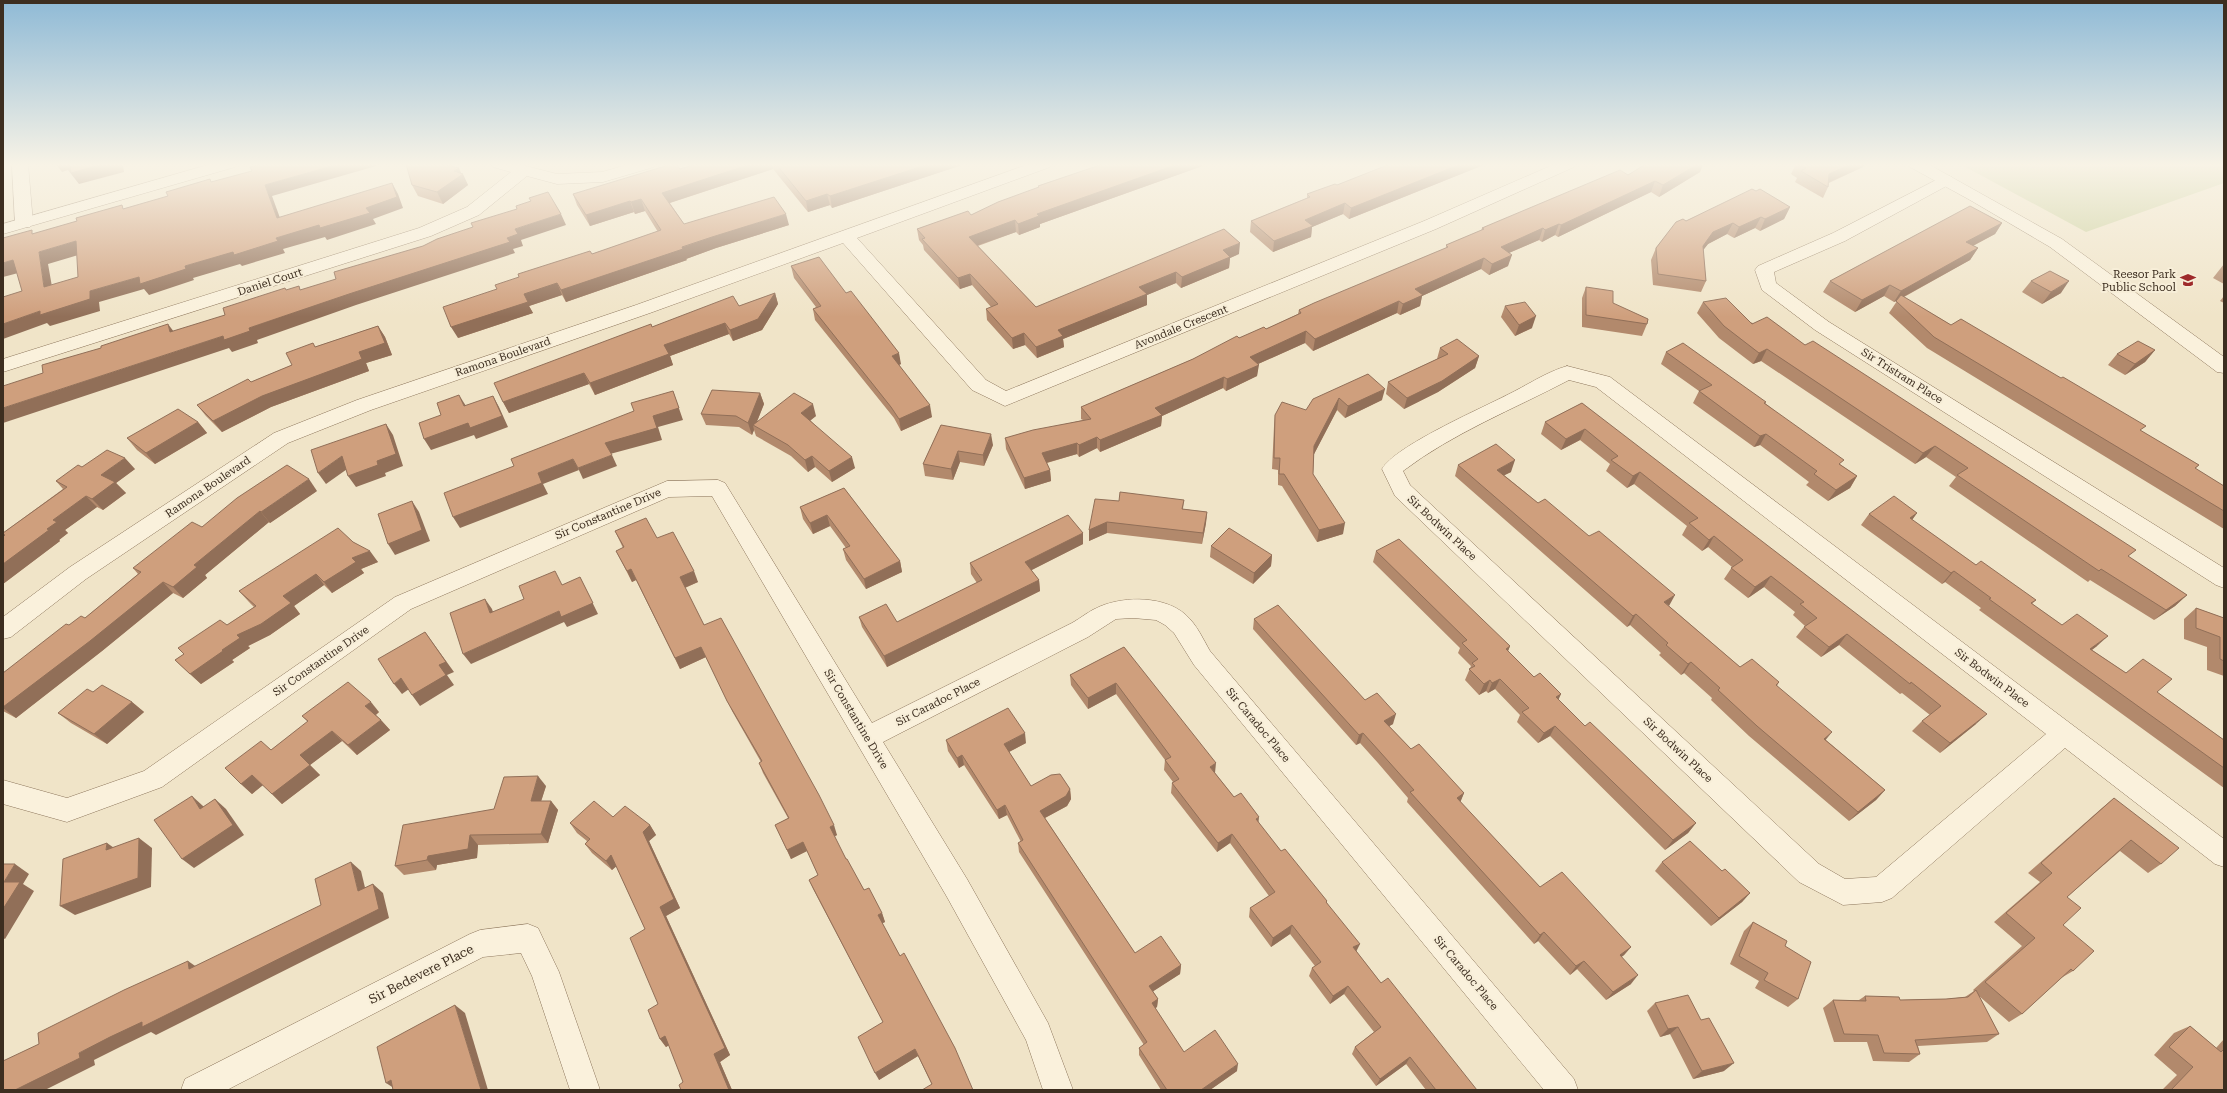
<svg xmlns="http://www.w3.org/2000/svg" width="2227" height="1093" viewBox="0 0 2227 1093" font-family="'Roboto Serif',serif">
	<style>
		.green { fill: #c9cf9b }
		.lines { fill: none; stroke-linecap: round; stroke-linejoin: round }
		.minor-casing { stroke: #8d765c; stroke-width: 1 }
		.tertiary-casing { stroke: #8d765c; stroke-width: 1 }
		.minor { fill: #faf1dc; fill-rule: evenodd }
		.tertiary { fill: #faf1dc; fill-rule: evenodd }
		.wall { fill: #b2896c }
		.shaded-wall { fill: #916f58 }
		.building { fill: #cf9f7d; stroke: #916f58; fill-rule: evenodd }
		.labels { text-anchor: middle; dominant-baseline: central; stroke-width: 4; stroke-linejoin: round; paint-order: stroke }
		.poi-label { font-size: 11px; fill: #3d2e20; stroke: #f7eed8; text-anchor: end }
		.street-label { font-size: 11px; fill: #3d2e20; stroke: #f7eed8 }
		.near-street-label { font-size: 13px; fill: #3d2e20; stroke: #f7eed8 }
	</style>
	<rect width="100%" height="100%" fill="#f0e4c8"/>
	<!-- green -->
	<path class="green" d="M1960,164H2224V183L2086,232Z"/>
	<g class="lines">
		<defs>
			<g id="minor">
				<path d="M12,164H28L33,223L30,227H18L15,223Z"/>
				<path d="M491,164H518L557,174L602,172L630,164H656L654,167L603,182L557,184L527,176L479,215L431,236L3,372V359L419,228L467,207L511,172L493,167Z"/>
				<path d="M1029,164H1052L1050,167L857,238L986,380L1006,391L1424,221L1555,164H1576L1574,167L1436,229L1005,406L972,390L843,243L650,313L371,410L288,443L86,579L11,637L3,639V617L70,567L274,433L357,400L636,305Z"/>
				<path d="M1946,175L1952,177L1954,180L1952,183L1845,241L1774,272L1776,283L1829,322L2224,568V588L2216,585L1815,330L1762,290L1755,270L1758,266L1833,233Z"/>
				<path d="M1567,366L1610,377L2224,839V867L2215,864L2065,748L1892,898L1882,902L1843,905L1799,882L1395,496L1382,469C1395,446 1480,409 1507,395C1526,386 1546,372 1567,366ZM1569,380L1596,387L2046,734L1876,877L1845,879L1819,864L1410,485L1403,471C1453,433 1514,409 1569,380Z"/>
				<path d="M718,480L725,483L872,723L1072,623C1081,618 1090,610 1101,606C1126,596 1165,596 1186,615C1197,625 1203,639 1210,651L1574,1079L1578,1090H1544L1194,665L1174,633L1165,625L1156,620L1133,618L1116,619L1088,637L883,742L967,879L1048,1023L1073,1090H1043L1026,1040L947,897L712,496L669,497L411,609L162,787L67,822L3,804V780L67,798L144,771L395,597L660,484L667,481Z"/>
				<path d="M528,924L538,928L559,972L600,1090H570L532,976L521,953L483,957L227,1090H181L185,1079L470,934L480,930Z"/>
			</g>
			<g id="tertiary">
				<path d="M211,164H237L235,167L3,234V224Z"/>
				<path d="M1908,164H1928L2062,239L2224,357V373L2217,372L2050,247L1970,200L1910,167Z"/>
			</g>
		</defs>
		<!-- minor casing -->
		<use href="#minor" class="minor-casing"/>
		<!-- tertiary casing -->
		<use href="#tertiary" class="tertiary-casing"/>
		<!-- minor -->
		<use href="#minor" class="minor"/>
		<!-- tertiary -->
		<use href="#tertiary" class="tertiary"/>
	</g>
	<!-- wall -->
	<g class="wall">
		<path d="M696,164H965L832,208L830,205L808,212L773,169L670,203L684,224L789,225L716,248L686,259L687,260L566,302L562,295L529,306L533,313L458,338L497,289L592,254L658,232L645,211L635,214L634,212L590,226L577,205L573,194L680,169Z"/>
		<path d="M1103,164H1208L1040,224V227L1019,235L1016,232L978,246L1036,307L1239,254L1230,258L1229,268L1181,288L1176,283L1147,295V305L1063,339L1064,347L1037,358L1025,345L1013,349L987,320L986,309L991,307L972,285L960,289L924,250L923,245L919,240L917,229L971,215L1038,188V186Z"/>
		<path d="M1390,164H1486L1349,219L1343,214L1312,227L1311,237L1273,252L1250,232L1251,221L1307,198V194L1337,185Z"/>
		<path d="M1646,164H1703L1700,172L1659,197L1651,192L1558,237L1555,235L1542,242L1539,240L1509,253L1508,266L1489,275L1481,269L1422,296L1420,306L1400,315L1397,313L1313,351L1305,343L1258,364L1257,376L1226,391L1223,388L1162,416L1161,426L1100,452L1097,448L1079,457L1077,454L1047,463L1050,470L1051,481L1025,489L1006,449L1005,438L1083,420L1081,419V407L1193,359L1239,338L1266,329L1298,314L1299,310L1446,248V245L1481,231L1482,228L1628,175Z"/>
		<path d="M1796,164H1865L1863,167L1829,183L1828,187L1823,198L1795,182L1797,178L1791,174Z"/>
		<path d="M461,173L468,185L443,204L418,196L412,185Z"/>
		<path d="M1756,191L1790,207L1784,219L1760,231L1755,228L1734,238L1727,234L1708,244L1703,250L1706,281L1701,292L1653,285L1651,260L1656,248L1686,221Z"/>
		<path d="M2002,223L1995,234L1973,246L1978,248L1970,260L1904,297L1951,325L2141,431L2199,465L2195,469L2224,486V529L1927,348L1889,313L1897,301L1894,302L1884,296L1855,312L1823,292L1830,281Z"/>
		<path d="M2224,264V284L2213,278Z"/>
		<path d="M791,266L901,364L899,365L932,417L901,431L894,418L815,320L813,309L816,307L794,278Z"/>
		<path d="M2031,281L2061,293L2042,304L2022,292Z"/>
		<path d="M1586,287L1647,324L1642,336L1582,327V298Z"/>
		<path d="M775,293L778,304L762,330L733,341L729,334L670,356L673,365L595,395L589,384L509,413L503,402L652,327L739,306Z"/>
		<path d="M2224,296V303L2220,301Z"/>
		<path d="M1703,302L1805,345L2129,557L2187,595L2175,606L2154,620L2090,580L2088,582L1949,486L1956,477L1926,457L1915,464L1761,361L1753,364L1719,338L1697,313Z"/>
		<path d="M1505,306L1532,328L1515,336L1501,317Z"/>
		<path d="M378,326L385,337L392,355L366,363L369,371L271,407L222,432L206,416L197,405L251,382L292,365L315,347Z"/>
		<path d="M1440,348L1479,356L1475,368L1438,392L1404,409L1386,394L1388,382L1437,359Z"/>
		<path d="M2155,350L2145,362L2125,375L2108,365L2117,354Z"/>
		<path d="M1666,352L1765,403L1841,465L1857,476L1850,488L1828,501L1806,485L1809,482L1760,445L1754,447L1693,403L1699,391L1661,364Z"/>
		<path d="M1368,374L1382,400L1345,418L1337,410L1314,454L1313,474L1343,534L1317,542L1282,486L1278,485V470L1272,469L1274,426L1275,415L1306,410Z"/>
		<path d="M760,393L764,404L757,422L816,416L810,420L855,468L832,482L815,467L808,472L791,456L756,436L754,430L752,435L739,427L706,425L701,414Z"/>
		<path d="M1582,403L1976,724L1940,753L1912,731L1922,721L1930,715L1902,693L1900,694L1839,645L1821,657L1796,637L1804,627L1805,626L1793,615L1795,612L1764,587L1748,598L1724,579L1732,567L1708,547L1702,551L1682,535L1687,526L1634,484L1627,488L1606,471L1610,464L1580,440L1561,450L1541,434L1545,422Z"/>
		<path d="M198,422L207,433L155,464L137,450L127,438Z"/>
		<path d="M941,425L993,445L984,466L960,462L953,480L925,476L923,464Z"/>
		<path d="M1458,465L1511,472L1504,475L1538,503L1669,606L1740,667L1779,682L1777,686L1826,740L1885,790L1876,800L1849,821L1749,736L1711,700L1712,698L1684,673L1681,675L1659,655L1661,653L1630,625L1627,627L1455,476Z"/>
		<path d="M82,467L135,469L116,483L126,493L103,510L97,507L65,530L68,533L59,540L60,541L3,584V537L4,536L3,535V533L63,489L56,481Z"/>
		<path d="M844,488L900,561L902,572L866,589L846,560L843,549L846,548L830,526L813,534L803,519L800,507Z"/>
		<path d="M317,491L270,523L269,522L205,575L207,578L183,598L173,593L102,651L16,718L3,711V673L69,625L85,618L138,574L133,568L202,527Z"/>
		<path d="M1184,500L1183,509L1207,512L1206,523L1202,544L1107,533L1089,541V530L1119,501Z"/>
		<path d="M1917,513L1912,520L1976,565L2036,600L2032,604L2062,625L2097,646L2092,650L2126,673L2157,692L2224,740V788L1979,610L1981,608L1945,582L1942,584L1861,525L1869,514Z"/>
		<path d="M615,531L657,538L698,582L685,588L704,625L837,835L834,837L846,859L864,890L882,913L885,922L882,923L900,956L955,1048L932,1085L918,1056L879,1080L883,1022L813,889L809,880L818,875L807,851L791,859L775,825L788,818L763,773L759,763L761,762L732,711L706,657L680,669L636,580L632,582L616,551L623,548Z"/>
		<path d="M1083,533V544L1031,570L1039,580L1040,591L887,667L862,627L859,617L897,622L977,583L971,574L970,563Z"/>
		<path d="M353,542L378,562L361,569L364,573L332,593L324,585L294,606L300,614L270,635L248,646L250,648L232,660L234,662L201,684L175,660L254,607L249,602L239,591Z"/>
		<path d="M1211,546L1272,555L1271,566L1253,584L1210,557Z"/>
		<path d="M1376,551L1510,646L1508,651L1534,677L1561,694L1558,699L1585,726L1696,823L1688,833L1665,850L1550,736L1538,743L1517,722L1520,715L1495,689L1488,693L1486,691L1479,695L1465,680L1471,666L1458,653L1460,648L1373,562Z"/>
		<path d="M2196,608L2224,618V676L2207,670V647L2184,639V619Z"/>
		<path d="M1254,619L1365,700L1393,724L1389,726L1411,749L1464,793L1460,802L1540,887L1631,947L1624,955L1621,957L1631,984L1606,1000L1577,969L1570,975L1538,941L1534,944L1407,802L1408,798L1378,763L1360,743L1356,745L1253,629Z"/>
		<path d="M1124,647L1215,773L1234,797L1258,823L1281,851L1327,901V903L1356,951L1381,983L1477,1090H1426L1406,1064L1376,1086L1352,1054L1355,1047L1374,1032L1344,994L1330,1004L1309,976L1312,968L1315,966L1290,934L1271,947L1249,917L1250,908L1269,896L1230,843L1217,852L1171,793L1172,783L1173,782L1164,770L1165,760L1116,694L1088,709L1071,685L1070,675Z"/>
		<path d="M93,692L132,702L144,712L107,744L71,723L58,713Z"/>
		<path d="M379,712L376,715L390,730L357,755L342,741L310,765L320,775L282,804L263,785L252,794L241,784L271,750L308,722L302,716Z"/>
		<path d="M946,740L1026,743L1009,752L1031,786L1070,789L1071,799L1067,806L1045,818L1135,953L1181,965L1180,974L1153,991L1158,999L1157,1007L1155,1008L1184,1052L1237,1071L1210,1090H1161L1139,1055V1048L1144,1045L1019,852L1018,843L1021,842L1007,815L999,819L964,765L959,768L948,751Z"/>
		<path d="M546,786L541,801H551L558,810L548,843L478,845L477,858L437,865L436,870L404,875L395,866L494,809Z"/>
		<path d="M2114,798L2161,864L2148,873L2120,851L2067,897L2063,925L2073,971L2061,978L2022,1014L2009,1022L1979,996L1999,1034L1987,1042L1918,1046L1920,1054L1909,1062L1873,1061L1867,1042H1834L1823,1008L1833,1000H1859L1865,996L1900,1000L1946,999L1965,997L1974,991L1973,990L2022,946L1994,922L2040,882L2028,873L2102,808Z"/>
		<path d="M613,817L650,825L656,835L649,841L680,908L666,916L730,1055L720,1062L732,1090H681L683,1082L669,1045L666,1047L660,1039L658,1004L645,929L616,866L612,870L592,853L585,844L587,841L577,833L570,823Z"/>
		<path d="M1662,862L1722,871L1750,893L1742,902L1711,926L1655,871Z"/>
		<path d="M1753,922L1785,946L1798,999L1788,1007L1755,988L1759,981L1730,964L1744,931Z"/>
		<path d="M1655,1003L1724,1071L1693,1079L1670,1034L1660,1037L1647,1011Z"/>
		<path d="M2190,1026L2216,1048L2224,1039V1090H2162L2177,1075L2154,1055L2174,1033Z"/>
	</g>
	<!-- shaded-wall -->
	<g class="shaded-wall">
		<path d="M56,164H128L123,165L124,172L79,184L68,170L62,172Z"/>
		<path d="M339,164H383L272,196L284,229L277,218L265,185Z"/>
		<path d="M751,164H772L773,169L666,204L662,193Z"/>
		<path d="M929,164H965L832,208L830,196Z"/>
		<path d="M1178,164H1208L1040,224V227L1019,235L1018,224L1037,214Z"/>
		<path d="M1461,164H1486L1349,219L1351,208Z"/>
		<path d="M1698,164H1703L1700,172L1659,197L1663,185Z"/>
		<path d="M1851,164H1865L1863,167L1825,184L1829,174Z"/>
		<path d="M459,168L462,175L463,174L468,185L443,204L437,192L454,171Z"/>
		<path d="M1655,181L1651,192L1558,237L1561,225Z"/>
		<path d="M392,183L398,194L403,208L373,219L376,224L327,240L325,237L283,249L285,253L242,266L240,264L193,278L194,280L149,295L144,289L99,302L100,311L50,326L47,323L3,339V324L40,311L90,291L139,277L185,266L276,238L366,208Z"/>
		<path d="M827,194L830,205L808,212L806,201Z"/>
		<path d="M641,199L645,211L635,214L631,202Z"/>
		<path d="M630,201L634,212L590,226L586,215Z"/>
		<path d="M1345,203L1343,214L1312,227L1311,237L1273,252L1274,241L1305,220Z"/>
		<path d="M1790,207L1784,219L1760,231L1765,219Z"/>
		<path d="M561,214L566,225L521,240L523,246L513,249L515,253L356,305L257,340L258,343L232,352L229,348L3,423V408L223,336L249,328L507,238L515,229Z"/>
		<path d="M786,214L789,225L716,248L686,259L687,260L566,302L561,290L712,237Z"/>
		<path d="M1761,217L1755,228L1734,238L1739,227Z"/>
		<path d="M1015,220L1016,232L970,248L969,237Z"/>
		<path d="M1733,223L1727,234L1708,244L1697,258L1703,246L1713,232Z"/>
		<path d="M2002,223L1995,234L1959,253L1966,242Z"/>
		<path d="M1559,224L1555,235L1542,242L1545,230Z"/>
		<path d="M1543,228L1539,240L1497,258L1501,247Z"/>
		<path d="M76,241L85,253L48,264L54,298L44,287L39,252Z"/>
		<path d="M1240,243L1239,254L1230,258L1229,268L1181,288L1182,277L1223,250Z"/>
		<path d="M1978,248L1970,260L1894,302L1901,291Z"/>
		<path d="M1512,255L1508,266L1489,275L1492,264Z"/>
		<path d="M1484,258L1481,269L1422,296L1420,306L1400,315L1403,304L1415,289Z"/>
		<path d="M13,260L22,272L3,277V263Z"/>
		<path d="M1176,272V283L1147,295V305L1063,339L1064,347L1037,358L1036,347L1058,330L1139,287Z"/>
		<path d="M970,274L972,285L960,289L958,278Z"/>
		<path d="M2069,281L2061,293L2042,304L2051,292Z"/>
		<path d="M557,283L562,295L529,306L533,313L458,338L451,327L524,294Z"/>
		<path d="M1890,285L1884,296L1855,312L1862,300Z"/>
		<path d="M775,293L778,304L762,330L733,341L730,330Z"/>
		<path d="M1399,301L1397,313L1313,351L1315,339Z"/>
		<path d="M1536,316L1532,328L1515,336L1519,325Z"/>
		<path d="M725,323L729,334L670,356L673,365L595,395L590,383L664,345Z"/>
		<path d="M168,324L177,336L170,332Z"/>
		<path d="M378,326L385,337L392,355L366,363L369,371L271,407L222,432L213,421L262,396L359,352Z"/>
		<path d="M1306,331L1305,343L1249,368L1250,357Z"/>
		<path d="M1024,333L1025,345L1013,349L1012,338Z"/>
		<path d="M1767,349L1761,361L1753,364L1759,353Z"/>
		<path d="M2155,350L2145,362L2125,375L2135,364Z"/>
		<path d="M899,353L901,364L894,367L892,356Z"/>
		<path d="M1479,356L1475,368L1438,392L1404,409L1407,398Z"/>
		<path d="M1259,365L1257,376L1226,391L1227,379Z"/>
		<path d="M584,373L589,384L509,413L503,402Z"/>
		<path d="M1224,377L1223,388L1162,416L1161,426L1100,452V440L1155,408Z"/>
		<path d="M1385,389L1382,400L1345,418L1348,406Z"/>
		<path d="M673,391L683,420L658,427L662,440L610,454L605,443L653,416Z"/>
		<path d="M760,393L764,404L755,426L753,425L754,430L752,435L748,423Z"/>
		<path d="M459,395L466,406H464Z"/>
		<path d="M493,396L499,407L508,427L476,439L474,435L431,450L424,439Z"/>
		<path d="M1339,398L1337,410L1312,458L1314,446Z"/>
		<path d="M813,404L816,416L805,425L801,413Z"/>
		<path d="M930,405L932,417L901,431L899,419Z"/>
		<path d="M198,422L207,433L155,464L146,453Z"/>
		<path d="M386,424L393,435L403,466L385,473L386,476L356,487L348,476L377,461Z"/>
		<path d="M1585,429L1580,440L1561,450L1566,439Z"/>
		<path d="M991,434L993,445L984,466L983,455Z"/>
		<path d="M1766,434L1760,445L1754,447L1760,436Z"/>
		<path d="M1097,437V448L1079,457V445Z"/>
		<path d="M1077,443V454L1042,464V453Z"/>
		<path d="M1935,446L1926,457L1915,464L1923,453Z"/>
		<path d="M958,451L960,462L953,480L951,469Z"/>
		<path d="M612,455L617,466L583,479L578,468Z"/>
		<path d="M342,456L350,467L326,484L318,473Z"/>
		<path d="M812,456L815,467L808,472L805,460Z"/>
		<path d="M852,457L855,468L832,482L829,471Z"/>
		<path d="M125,458L135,469L116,483L126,493L103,510L92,499L101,475Z"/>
		<path d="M573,459L579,470L543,484L548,494L460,528L453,517L538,473Z"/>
		<path d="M1515,460L1511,472L1493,481L1497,470Z"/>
		<path d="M1050,470L1051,481L1025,489L1024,478Z"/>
		<path d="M1640,472L1634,484L1627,488L1633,476Z"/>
		<path d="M1857,476L1850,488L1828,501L1836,490Z"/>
		<path d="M309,479L317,491L270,523L261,512Z"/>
		<path d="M86,496L97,507L65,530L68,533L59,540L60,541L3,584V564L47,529L53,520Z"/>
		<path d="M412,501L419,512L430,541L395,555L388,544Z"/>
		<path d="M260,511L269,522L205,575L207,578L183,598L173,587L194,565Z"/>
		<path d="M1207,512L1206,523L1202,544L1203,533Z"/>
		<path d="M1917,513L1909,524L1910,518Z"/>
		<path d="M827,515L830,526L813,534L810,523Z"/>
		<path d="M1107,522V533L1089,541V530Z"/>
		<path d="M1345,523L1343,534L1317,542L1319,530Z"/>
		<path d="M1083,533V544L1026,573L1025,562Z"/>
		<path d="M1714,536L1708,547L1702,551L1709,540Z"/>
		<path d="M370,551L378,562L361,569L364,573L332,593L324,582L352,558Z"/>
		<path d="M1272,555L1271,566L1253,584L1254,573Z"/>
		<path d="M900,561L902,572L866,589L864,579Z"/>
		<path d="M631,569L636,580L632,582L627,571Z"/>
		<path d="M694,571L698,582L684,588L680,577Z"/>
		<path d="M1954,571L1945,582L1942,584L1951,573Z"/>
		<path d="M316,574L324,585L294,606L300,614L270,635L248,646L250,648L232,660L234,662L201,684L190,674L222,650L237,635L283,596Z"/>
		<path d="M1771,576L1764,587L1748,598L1755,587Z"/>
		<path d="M580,577L598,614L567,627L564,622L471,664L463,654L559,611Z"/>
		<path d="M1039,580L1040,591L887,667L884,656Z"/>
		<path d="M163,582L173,593L102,651L16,718L3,708V707Z"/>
		<path d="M1675,595L1669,606L1664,602Z"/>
		<path d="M2187,595L2175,606L2154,620L2166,610Z"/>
		<path d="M485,599L492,609L497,624L490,613Z"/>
		<path d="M1636,614L1630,625L1627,627L1633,616Z"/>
		<path d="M425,632L454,672L447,675L454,685L420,706L412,695L439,665Z"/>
		<path d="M1847,634L1839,645L1821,657L1829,647Z"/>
		<path d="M2108,636L2097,646L2079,659L2090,649Z"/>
		<path d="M1510,646L1506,656V649Z"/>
		<path d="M701,647L706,657L680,669L675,658Z"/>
		<path d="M1691,662L1684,673L1681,675L1688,664Z"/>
		<path d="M401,678L409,689L402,694L394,684Z"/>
		<path d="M1500,679L1495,689L1488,693L1492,683Z"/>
		<path d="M1490,680L1486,691L1479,695L1484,684Z"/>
		<path d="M1116,683V694L1088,709V698Z"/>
		<path d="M1561,694L1556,705V697Z"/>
		<path d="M132,702L144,712L107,744L94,734Z"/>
		<path d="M371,702L379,712L374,716L365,706Z"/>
		<path d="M1396,714L1393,724L1381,731L1384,721Z"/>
		<path d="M1987,714L1976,724L1940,753L1950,743Z"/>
		<path d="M381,720L390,730L357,755L348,745Z"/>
		<path d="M1555,726L1550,736L1538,743L1544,733Z"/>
		<path d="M332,731L342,741L310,765L320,775L282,804L272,794L300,755Z"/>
		<path d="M1832,732L1824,742V739Z"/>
		<path d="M1025,733L1026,743L1005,754L1004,744Z"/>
		<path d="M1363,733L1360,743L1356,745L1359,735Z"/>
		<path d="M962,755L964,765L959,768L957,758Z"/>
		<path d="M1216,763L1215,773L1210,767Z"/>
		<path d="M252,775L263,785L252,794L241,784Z"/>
		<path d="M538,776L546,786L538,811L531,801Z"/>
		<path d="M1070,789L1071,799L1067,806L1041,820L1040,811Z"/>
		<path d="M1885,790L1876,800L1849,821L1858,812Z"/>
		<path d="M1464,793L1460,803L1457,798Z"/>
		<path d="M192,796L203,806L212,818L200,809Z"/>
		<path d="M215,799L226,809L244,835L194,868L182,859Z"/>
		<path d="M551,801L558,810L548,843L541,834Z"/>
		<path d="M1005,805L1007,815L999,819L997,810Z"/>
		<path d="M1259,817L1258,827L1256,819Z"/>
		<path d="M1696,823L1688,833L1665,850L1673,840Z"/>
		<path d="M650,825L656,835L649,841L680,908L666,916L730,1055L720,1062L732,1090H729L714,1054L660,907L643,832Z"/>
		<path d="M834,825L837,835L833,837L830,827Z"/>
		<path d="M1232,834L1230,843L1217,852L1218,843Z"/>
		<path d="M470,835L478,845L477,858L437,865L436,870L427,860L428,856Z"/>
		<path d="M139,838L152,848L151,887L75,915L60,906Z"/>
		<path d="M803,842L807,851L791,859L787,850Z"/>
		<path d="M107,843L120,852L106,850Z"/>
		<path d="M611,855L618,865L612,870L606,861Z"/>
		<path d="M351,862L361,871L368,900L358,891Z"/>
		<path d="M15,864L29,874L23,884L34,891L5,939L3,938L4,882Z"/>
		<path d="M373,884L383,893L389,918L156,1035L151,1032L124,1045L94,1060L95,1065L45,1090H15Z"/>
		<path d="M1750,893L1742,902L1711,926L1719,918Z"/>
		<path d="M882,913L885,922L881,924L878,915Z"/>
		<path d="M1292,925L1290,934L1271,947L1273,938Z"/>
		<path d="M1544,932L1538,941L1534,944L1540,935Z"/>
		<path d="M1360,944L1356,952L1353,947Z"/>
		<path d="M1631,947L1624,955L1613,964L1620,955Z"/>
		<path d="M188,961L201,970L189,969Z"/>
		<path d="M1584,961L1577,969L1570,975L1576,966Z"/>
		<path d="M1181,965L1180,974L1149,994V986Z"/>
		<path d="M1638,975L1631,984L1606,1000L1613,992Z"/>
		<path d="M1348,986L1344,994L1330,1004L1333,996Z"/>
		<path d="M1158,999L1157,1007L1151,1011L1152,1003Z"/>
		<path d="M455,1005L465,1013L488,1090H481Z"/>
		<path d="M1678,1027L1670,1034L1660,1037L1668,1029Z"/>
		<path d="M665,1036L671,1044L666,1047L660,1039Z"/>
		<path d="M915,1049L918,1056L879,1080L875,1073Z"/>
		<path d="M1410,1057L1406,1064L1376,1086L1380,1079Z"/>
		<path d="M1734,1063L1724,1071L1693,1079L1702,1071Z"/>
		<path d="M1238,1064L1237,1071L1210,1090H1201Z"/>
		<path d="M391,1080L397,1090L386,1083Z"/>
	</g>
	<!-- building -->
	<g class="building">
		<path d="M65,164H103L71,173L70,165L66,166Z"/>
		<path d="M262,164H339L265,185L277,218L392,183L397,197L366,208L370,213L320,228L319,225L276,238L278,241L234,255L233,252L185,266L186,269L140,284L139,277L90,291V299L40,315V311L3,324V297L22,291L13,260L3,263V238L32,230V234L77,221L76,218L122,205L123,209L168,196L166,192L210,179L211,182L252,171L250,167ZM76,241L78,277L44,287L39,252Z"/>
		<path d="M406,164H444L459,168L454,171L463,174L437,192L412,185Z"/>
		<path d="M672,164H676L680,169L696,164H751L662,193L684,224L774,197L786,214L712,237L682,247L683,249L561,290L557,283L524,294L528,302L451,327L443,307L497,289L495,285L519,277L518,274L590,251L592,254L661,230L641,199L631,202L630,201L586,215L573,194Z"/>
		<path d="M776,164H929L830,196L827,194L806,201Z"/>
		<path d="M1103,164H1178L1037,214L1039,216L1018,224L1015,220L969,237L1036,307L1224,229L1240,243L1223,250L1230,257L1182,277L1176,272L1139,287L1147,294L1058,330L1063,336L1036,347L1024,333L1012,338L986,309L998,304L970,274L958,278L922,239L925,238L917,229L968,211L971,215L998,202L1039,187L1038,186Z"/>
		<path d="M1390,164H1461L1351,208L1345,203L1305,220L1313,226L1274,241L1251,221L1310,197L1307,194L1335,184L1337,185Z"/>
		<path d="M1646,164H1698L1663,185L1655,181L1561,225L1559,224L1545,230L1543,228L1501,247L1512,255L1492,264L1484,258L1415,289L1423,295L1403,304L1399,301L1315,339L1306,331L1250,357L1259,365L1227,379L1224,377L1155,408L1162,415L1100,440L1097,437L1079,445L1077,443L1042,453L1050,470L1024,478L1005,438L1033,430L1091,419L1081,407L1193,359L1237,336L1239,338L1264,327L1266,329L1301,313L1299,310L1314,303L1448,247L1446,245L1484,229L1482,228L1620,170L1628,175Z"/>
		<path d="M1797,164H1851L1829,174L1828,187L1801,171L1806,168Z"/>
		<path d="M1752,189L1756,191L1760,189L1790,207L1765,219L1761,217L1739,227L1733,223L1713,232L1703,246L1706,281L1658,274L1656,248L1676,222L1683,219L1686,221Z"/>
		<path d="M548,192L561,214L515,229L518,234L507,238L510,242L349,294L249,328L250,331L224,340L223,336L3,408V386L43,373L42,365L101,348V346L168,324L170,332L225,315L223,308L285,288L286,290L299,286L300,290L336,279L334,272L423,246L437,239L473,227L471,223L517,209L516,206L531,201L529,198Z"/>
		<path d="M1970,206L2002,223L1966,242L1978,248L1901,291L1890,285L1862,300L1830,281Z"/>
		<path d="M819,257L846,293L851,291L899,353L892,356L930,405L899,419L891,407L813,309L821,306L791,266Z"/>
		<path d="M2050,271L2069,281L2051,292L2031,281Z"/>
		<path d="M1586,287L1613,291V303L1648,319L1647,324L1586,315Z"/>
		<path d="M775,293L758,319L730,330L725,323L664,345L669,354L590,383L584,373L503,402L494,383L632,331L651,324L652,327L733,296L739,306Z"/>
		<path d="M1901,295L1951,325L1961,319L2061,378L2063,377L2146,426L2140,430L2199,465L2195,468L2224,486V511L1934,337L1896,301Z"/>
		<path d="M1726,298L1752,324L1767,317L1805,345L1813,341L2136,550L2128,556L2187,595L2166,610L2101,569L2099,571L1957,475L1968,468L1935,446L1923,453L1767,349L1759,353L1724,326L1703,302Z"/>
		<path d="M1525,302L1536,316L1519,325L1505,306Z"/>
		<path d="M378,326L385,343L359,352L362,359L262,396L213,421L197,405L248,379L251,382L292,365L286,353L313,343L315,347Z"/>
		<path d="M1457,339L1479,356L1442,381L1407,398L1388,382L1448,354L1440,348Z"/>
		<path d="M2138,341L2155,350L2135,364L2117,354Z"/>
		<path d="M1683,343L1766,402L1764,403L1844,460L1839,464L1857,476L1836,490L1814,474L1817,471L1766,434L1760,436L1699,391L1712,385L1666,352Z"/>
		<path d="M1368,374L1385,389L1348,406L1339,398L1314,446L1313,474L1345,523L1319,530L1284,474H1279L1280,458H1274L1275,415L1282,402L1306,410L1313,399Z"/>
		<path d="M712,390L760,393L748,423L736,416L701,414Z"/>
		<path d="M673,391L679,408L653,416L657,428L605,443L612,455L578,468L573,459L538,473L542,483L453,517L444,493L514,466L511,459L634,411L631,403Z"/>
		<path d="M794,393L813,404L801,413L852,457L829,471L812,456L805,460L788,445L753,425Z"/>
		<path d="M459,395L464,406L493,396L502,416L470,428L468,423L424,439L419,423L441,415L437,403Z"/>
		<path d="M1582,403L1987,714L1950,743L1922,721L1941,706L1911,682L1910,684L1847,634L1829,647L1804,627L1817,618L1800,604L1804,602L1771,576L1755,587L1731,568L1743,560L1714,536L1709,540L1689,523L1698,518L1640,472L1633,476L1611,460L1618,456L1585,429L1566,439L1545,422Z"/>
		<path d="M178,409L198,422L146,453L127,438Z"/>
		<path d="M386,424L396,454L377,461L378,465L348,476L342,456L318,473L311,450Z"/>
		<path d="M941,425L991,434L983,455L958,451L951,469L923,464Z"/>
		<path d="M1496,444L1515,460L1497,470L1538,503L1545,499L1589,536L1599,531L1675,595L1664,602L1740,667L1752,659L1779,682L1776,685L1832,732L1824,739L1885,790L1858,812L1757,726L1718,690L1720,688L1691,662L1688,664L1666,645L1668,643L1636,614L1633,616L1458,465Z"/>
		<path d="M107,450L125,458L101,475L115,482L92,499L86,496L53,520L57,522L47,529L49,530L3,564V537L5,535L3,534V533L67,487L56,481L78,465L82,467Z"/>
		<path d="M287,465L309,479L261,512L260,511L194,565L197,567L173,587L163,582L90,641L3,707V673L66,624L69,625L81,616L85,618L141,572L133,568L192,522L202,527L237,498Z"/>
		<path d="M844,488L900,561L864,579L843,549L850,546L827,515L810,523L800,507Z"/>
		<path d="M1120,492L1184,500L1182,509L1207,512L1203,533L1107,522L1089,530L1095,499L1119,501Z"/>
		<path d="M1894,496L1917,513L1910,518L1976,565L1981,561L2036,600L2031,603L2062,625L2077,614L2108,636L2090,649L2126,673L2143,659L2172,679L2157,692L2224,740V768L1989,599L1991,598L1954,571L1951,573L1869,514Z"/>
		<path d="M412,501L422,530L388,544L378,514Z"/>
		<path d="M1068,515L1083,533L1025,562L1039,580L884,656L859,617L886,604L897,622L982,580L970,563Z"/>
		<path d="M646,518L657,538L673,532L694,571L680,577L704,625L721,618L819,795L834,825L830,827L846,859H847L864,890L869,888L882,913L878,915L900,956L904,953L955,1048L973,1090H922L932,1084L915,1049L875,1073L858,1037L883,1022L809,880L818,875L803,842L787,850L775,825L789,818L759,763L762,761L727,701L701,647L675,658L631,569L627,571L616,551L624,547L615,531Z"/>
		<path d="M338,528L353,542L370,551L352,558L356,562L324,582L316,574L283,596L291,603L261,624L237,635L240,638L222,650L223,651L190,674L175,660L184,654L178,648L220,620L227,625L256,606L239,591Z"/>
		<path d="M1229,528L1272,555L1254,573L1211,546Z"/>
		<path d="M1399,539L1510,646L1506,649L1534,677L1540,673L1561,694L1556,697L1585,726L1590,722L1696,823L1673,840L1555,726L1544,733L1522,712L1529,708L1500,679L1492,683L1490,680L1484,684L1469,669L1475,666L1472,663L1478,659L1462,643L1467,640L1376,551Z"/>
		<path d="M555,571L562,585L580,577L593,603L561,617L559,611L463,654L450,613L485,599L490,613L524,599L519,586Z"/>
		<path d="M1278,605L1365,700L1377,693L1396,714L1384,721L1411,749L1419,744L1464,793L1457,798L1540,887L1562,872L1631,947L1620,955L1638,975L1613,992L1584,961L1576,966L1544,932L1540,935L1410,792L1414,790L1381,753L1363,733L1359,735L1254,619Z"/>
		<path d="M2196,608L2224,618V661L2220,659V637L2196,628Z"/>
		<path d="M425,632L446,662L439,665L446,675L412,695L401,678L394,684L378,659Z"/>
		<path d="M1124,647L1216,763L1210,767L1234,797L1241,793L1259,817L1256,819L1281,851L1285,849L1327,901L1326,902L1360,944L1353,947L1381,983L1388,978L1477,1090H1436L1410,1057L1380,1079L1355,1047L1381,1027L1348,986L1333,996L1312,968L1321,962L1292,925L1273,938L1250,908L1275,892L1232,834L1218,843L1172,783L1179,779L1165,760L1171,757L1116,683L1088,698L1070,675Z"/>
		<path d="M348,682L371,702L365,706L381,720L348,745L332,731L300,755L310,765L272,794L252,775L241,784L225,768L261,741L271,750L308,721L302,716Z"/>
		<path d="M102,685L132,702L94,734L58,713L87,689L93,692Z"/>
		<path d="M1008,708L1025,733L1004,744L1031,786L1051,775L1060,774L1070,789L1066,796L1040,811L1135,953L1161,936L1181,965L1149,986L1158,999L1152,1003L1184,1052L1215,1030L1238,1064L1201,1090H1167L1139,1048L1147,1042L1018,843L1023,840L1005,805L997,810L962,755L957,758L946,740Z"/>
		<path d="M538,776L531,801H551L541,834L470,835L468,849L428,856L427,860L395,866L403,825L494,809L504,777Z"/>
		<path d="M192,796L200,809L215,799L233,825L182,859L154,820Z"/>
		<path d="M2114,798L2179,848L2161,864L2131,840L2067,897L2081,908L2063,925L2094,951L2073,971L2071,969L2022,1014L1985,982L2035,938L2006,913L2052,873L2041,863Z"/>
		<path d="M594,801L613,817L625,806L650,825L643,832L674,899L660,907L725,1048L714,1054L729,1090H681L679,1085L683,1082L665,1036L660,1039L648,1010L658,1004L630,938L645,929L611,855L606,861L585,844L590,839L570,823Z"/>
		<path d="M139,838L138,878L60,906L63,859L107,843L106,850Z"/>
		<path d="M1690,841L1722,871L1725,869L1750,893L1719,918L1662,862Z"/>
		<path d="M351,862L358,891L373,884L379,909L142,1027V1022L110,1037L79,1053L80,1058L15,1090H3V1061L39,1044L38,1033L124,990L188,961L189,969L321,905L315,879Z"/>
		<path d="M3,864H15L4,882H20L3,909Z"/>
		<path d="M1753,922L1787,941L1785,946L1811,962L1798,999L1764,980L1768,973L1739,956Z"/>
		<path d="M1976,990L1999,1034L1915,1040L1920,1054L1884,1053L1878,1035L1844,1034L1833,1000L1866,1001L1865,996L1899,997L1900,1000L1946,999L1968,997Z"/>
		<path d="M1688,995L1701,1020L1709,1018L1734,1063L1702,1071L1678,1027L1668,1029L1655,1003Z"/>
		<path d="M455,1005L481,1090H393L391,1080L386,1083L377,1047Z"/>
		<path d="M2190,1026L2221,1052L2224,1049V1090H2171L2193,1067L2169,1047Z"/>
	</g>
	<!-- sky -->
	<linearGradient id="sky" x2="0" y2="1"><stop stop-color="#8fbad6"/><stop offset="0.52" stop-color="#f8f3e6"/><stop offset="1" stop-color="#f8f3e6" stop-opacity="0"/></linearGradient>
	<rect width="2227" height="317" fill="url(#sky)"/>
	<!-- icons -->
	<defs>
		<symbol id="school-bare" viewBox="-9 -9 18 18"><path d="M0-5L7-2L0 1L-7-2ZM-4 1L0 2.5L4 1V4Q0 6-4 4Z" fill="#9e2a2b" stroke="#f7eed8" stroke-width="2.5" paint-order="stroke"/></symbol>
	</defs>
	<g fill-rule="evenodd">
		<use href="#school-bare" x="2177" y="269" width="22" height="22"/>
	</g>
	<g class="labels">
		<!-- poi labels -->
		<g class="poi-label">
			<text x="2176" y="274">Reesor Park<tspan x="2176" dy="13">Public School</tspan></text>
		</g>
		<!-- street labels -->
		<g class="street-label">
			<text transform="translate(270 282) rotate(-18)">Daniel Court</text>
			<text transform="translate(1181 327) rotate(-22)">Avondale Crescent</text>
			<text transform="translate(503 357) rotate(-19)">Ramona Boulevard</text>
			<text transform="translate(1902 376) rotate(32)">Sir Tristram Place</text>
			<text transform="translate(208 487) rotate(-34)">Ramona Boulevard</text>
			<text transform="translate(608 514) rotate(-23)">Sir Constantine Drive</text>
			<text transform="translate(1442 528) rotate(43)">Sir Bodwin Place</text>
			<text transform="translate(321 661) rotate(-35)">Sir Constantine Drive</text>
			<text transform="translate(1992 678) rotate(37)">Sir Bodwin Place</text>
			<text transform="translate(938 702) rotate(-27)">Sir Caradoc Place</text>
			<text transform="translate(856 719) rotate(59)">Sir Constantine Drive</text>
			<text transform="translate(1258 725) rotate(50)">Sir Caradoc Place</text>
			<text transform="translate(1678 750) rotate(43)">Sir Bodwin Place</text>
			<text transform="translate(1466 973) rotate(50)">Sir Caradoc Place</text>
		</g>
		<!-- near-street labels -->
		<g class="near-street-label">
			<text transform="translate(421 974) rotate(-27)">Sir Bedevere Place</text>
		</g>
	</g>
	<!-- border -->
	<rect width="2227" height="1093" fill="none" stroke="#3d2e20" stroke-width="8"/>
</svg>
